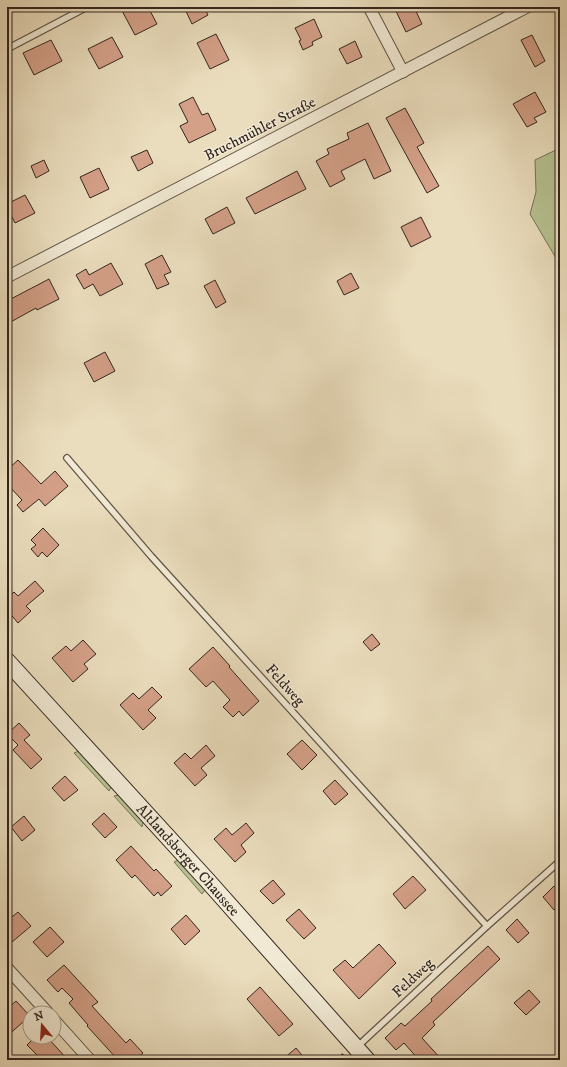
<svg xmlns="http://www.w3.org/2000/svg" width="567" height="1067" viewBox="0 0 567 1067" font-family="'IM FELL DW Pica',serif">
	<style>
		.green { fill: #b7c191; stroke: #757458 }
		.building { fill: #d4a088; stroke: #33261f }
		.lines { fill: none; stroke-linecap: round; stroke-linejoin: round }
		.service-casing { stroke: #615446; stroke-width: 8 }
		.minor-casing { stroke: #615446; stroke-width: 13 }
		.secondary-casing { stroke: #33261f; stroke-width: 18 }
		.path { stroke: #33261f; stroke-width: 2.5; stroke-dasharray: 3 2; stroke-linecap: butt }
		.service { stroke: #f1e9d4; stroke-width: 5.5 }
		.minor { stroke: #f1e9d4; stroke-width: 11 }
		.secondary { stroke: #f1e9d4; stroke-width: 16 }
		.labels { text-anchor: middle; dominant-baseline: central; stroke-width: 3; stroke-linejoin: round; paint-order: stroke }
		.street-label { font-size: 15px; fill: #33261f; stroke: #f1e9d4 }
	</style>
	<rect width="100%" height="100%" fill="#eaddbd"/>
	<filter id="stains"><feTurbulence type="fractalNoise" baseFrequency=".005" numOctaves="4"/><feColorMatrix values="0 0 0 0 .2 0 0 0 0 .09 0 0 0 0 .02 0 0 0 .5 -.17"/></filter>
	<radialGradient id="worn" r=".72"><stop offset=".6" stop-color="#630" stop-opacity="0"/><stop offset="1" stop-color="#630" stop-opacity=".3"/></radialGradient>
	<!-- green -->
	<g class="green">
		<path d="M560,148V265L530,214L536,192L535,160Z"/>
		<path d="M79,751L111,787L109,791L74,753Z"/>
		<path d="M119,795L143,822L142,827L114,796Z"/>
		<path d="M178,860L205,890L202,894L174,862Z"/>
	</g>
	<!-- building -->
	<g class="building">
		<path d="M120,7H148L157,24L135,35Z"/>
		<path d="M184,7H204L208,15L192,24Z"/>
		<path d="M394,7H414L422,24L406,32Z"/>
		<path d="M314,19L322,37L312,42L313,45L303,50L299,41L301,40L295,28Z"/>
		<path d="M216,34L229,60L210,69L197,43Z"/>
		<path d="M532,35L545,61L535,67L521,40Z"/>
		<path d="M112,37L123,57L99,69L88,49Z"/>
		<path d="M51,40L62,61L34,75L23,53Z"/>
		<path d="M355,41L362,57L347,64L339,49Z"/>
		<path d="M535,92L546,112L534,118L537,122L527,127L513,104Z"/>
		<path d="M193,97L202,115L208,113L216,130L189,143L180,126L188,122L179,104Z"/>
		<path d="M405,108L424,143L417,147L439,186L427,193L386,118Z"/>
		<path d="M368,123L391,171L374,179L365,159L341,171L345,179L330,187L316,161L329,154L327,149L349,139L347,133Z"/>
		<path d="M147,150L153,163L138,171L131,157Z"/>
		<path d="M44,160L49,171L36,178L31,166Z"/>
		<path d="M99,168L109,189L90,198L80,177Z"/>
		<path d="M297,171L306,189L255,214L246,198Z"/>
		<path d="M25,195L35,213L15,223L7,207V204Z"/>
		<path d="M227,207L235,223L213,234L205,219Z"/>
		<path d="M421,217L431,237L411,247L401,227Z"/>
		<path d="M162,255L171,272L164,275L169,284L157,289L145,264Z"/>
		<path d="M111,263L123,284L100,296L93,284L84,289L76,275L86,269L89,275Z"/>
		<path d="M351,273L359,288L344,295L337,281Z"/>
		<path d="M49,279L59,299L37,310L36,308L7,324V301Z"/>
		<path d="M215,280L226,302L216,308L204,286Z"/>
		<path d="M105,352L115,371L94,382L84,363Z"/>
		<path d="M18,460L41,484L55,471L68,486L45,506L39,499L23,512L17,505L22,500L7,484V470Z"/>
		<path d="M43,528L59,545L47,557L42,552L38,557L31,549L36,545L31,540Z"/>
		<path d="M35,581L44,591L26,606L31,611L18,623L7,610V598L14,592L18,596Z"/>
		<path d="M372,634L380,644L371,651L363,642Z"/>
		<path d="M83,640L96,654L84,664L88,669L73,682L52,658L66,646L71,651Z"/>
		<path d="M213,647L230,666L229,667L259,701L243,716L239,711L233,717L223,707L230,700L213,681L206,687L189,669Z"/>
		<path d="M152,687L162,697L148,710L156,718L143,730L120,705L133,693L139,699Z"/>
		<path d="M19,723L30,735L24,740L42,759L31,769L13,750L18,745L7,734Z"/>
		<path d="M302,740L317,755L302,770L287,754Z"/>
		<path d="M206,745L215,756L201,768L207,775L195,786L174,763L185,753L191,759Z"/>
		<path d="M65,776L78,790L64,801L52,788Z"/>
		<path d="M335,780L348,794L335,805L323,791Z"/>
		<path d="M104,813L117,827L105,838L92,824Z"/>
		<path d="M24,816L35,830L22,841L11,827Z"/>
		<path d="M246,823L254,833L241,845L246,852L235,862L214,839L226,828L232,835Z"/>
		<path d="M131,846L154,871L156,869L172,886L161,896L158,892L154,896L135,875L132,878L116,860Z"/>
		<path d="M413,876L426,890L405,909L393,894Z"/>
		<path d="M273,880L285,894L273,904L260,891Z"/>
		<path d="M554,886L560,892V905L554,910L543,897Z"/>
		<path d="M299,909L316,928L304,939L286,920Z"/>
		<path d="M18,912L31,926L12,942L7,936V921Z"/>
		<path d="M186,915L200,931L185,945L171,929Z"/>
		<path d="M517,919L529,933L518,943L506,930Z"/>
		<path d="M50,927L64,942L47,957L33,942Z"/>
		<path d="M379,944L396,963L359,999L333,970L345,960L353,968Z"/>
		<path d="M488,946L500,959L433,1022L435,1025L422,1038L442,1060H419L404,1043L396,1050L385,1038L401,1023L405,1026L432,1001L431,999Z"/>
		<path d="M64,965L98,1002L92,1006L126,1043L130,1039L143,1053L135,1060H118L87,1026L88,1025L69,1003L73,999L62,988L58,992L47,980Z"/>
		<path d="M260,987L293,1024L279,1036L247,999Z"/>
		<path d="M529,990L540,1002L526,1015L514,1003Z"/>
		<path d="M16,1001L30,1016L7,1036V1009Z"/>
		<path d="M35,1037H47L68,1060H42L27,1045Z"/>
		<path d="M296,1048L306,1060H282Z"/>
	</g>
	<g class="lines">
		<defs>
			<g id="service">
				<path d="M7,49L87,7"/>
				<path d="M67,458L151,556L487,926"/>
				<path d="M358,1046L487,926L560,861"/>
			</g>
			<g id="minor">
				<path d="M369,7L403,72"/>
				<path d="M7,277L527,7"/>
				<path d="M7,968L48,1013"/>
				<path d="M54,1020L90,1060"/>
			</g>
			<g id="secondary">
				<path id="s1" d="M7,661L207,880L367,1060"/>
			</g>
		</defs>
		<!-- service casing -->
		<use href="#service" class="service-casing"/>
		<!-- minor casing -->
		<use href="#minor" class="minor-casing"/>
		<!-- secondary casing -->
		<use href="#secondary" class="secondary-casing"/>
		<!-- path -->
		<path class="path" d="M339,1060L343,1054"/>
		<!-- service -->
		<use href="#service" class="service"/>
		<!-- minor -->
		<use href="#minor" class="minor"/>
		<!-- secondary -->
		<use href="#secondary" class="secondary"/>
	</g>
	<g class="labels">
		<!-- street labels -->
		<g class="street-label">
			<text transform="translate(260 129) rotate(-27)">Bruchmühler Straße</text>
			<text transform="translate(285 685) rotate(48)">Feldweg</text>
			<text stroke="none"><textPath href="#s1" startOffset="269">Altlandsberger Chaussee</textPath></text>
			<text transform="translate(413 978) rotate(-43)">Feldweg</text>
		</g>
	</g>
	<!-- margin -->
	<rect width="567" height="1067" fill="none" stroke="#eaddbd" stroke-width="24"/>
	<rect x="8" y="8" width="551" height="1051" fill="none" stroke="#33261f" stroke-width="2"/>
	<rect x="12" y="12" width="543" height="1043" fill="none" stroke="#33261f"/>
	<!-- north arrow -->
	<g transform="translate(42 1025) rotate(342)"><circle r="19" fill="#f1e9d4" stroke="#a59b8c"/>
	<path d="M0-3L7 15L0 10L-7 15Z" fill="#8f2418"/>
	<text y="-6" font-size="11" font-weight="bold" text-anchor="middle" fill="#33261f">N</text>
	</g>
	<rect width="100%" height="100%" filter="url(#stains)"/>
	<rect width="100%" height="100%" fill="url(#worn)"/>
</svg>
